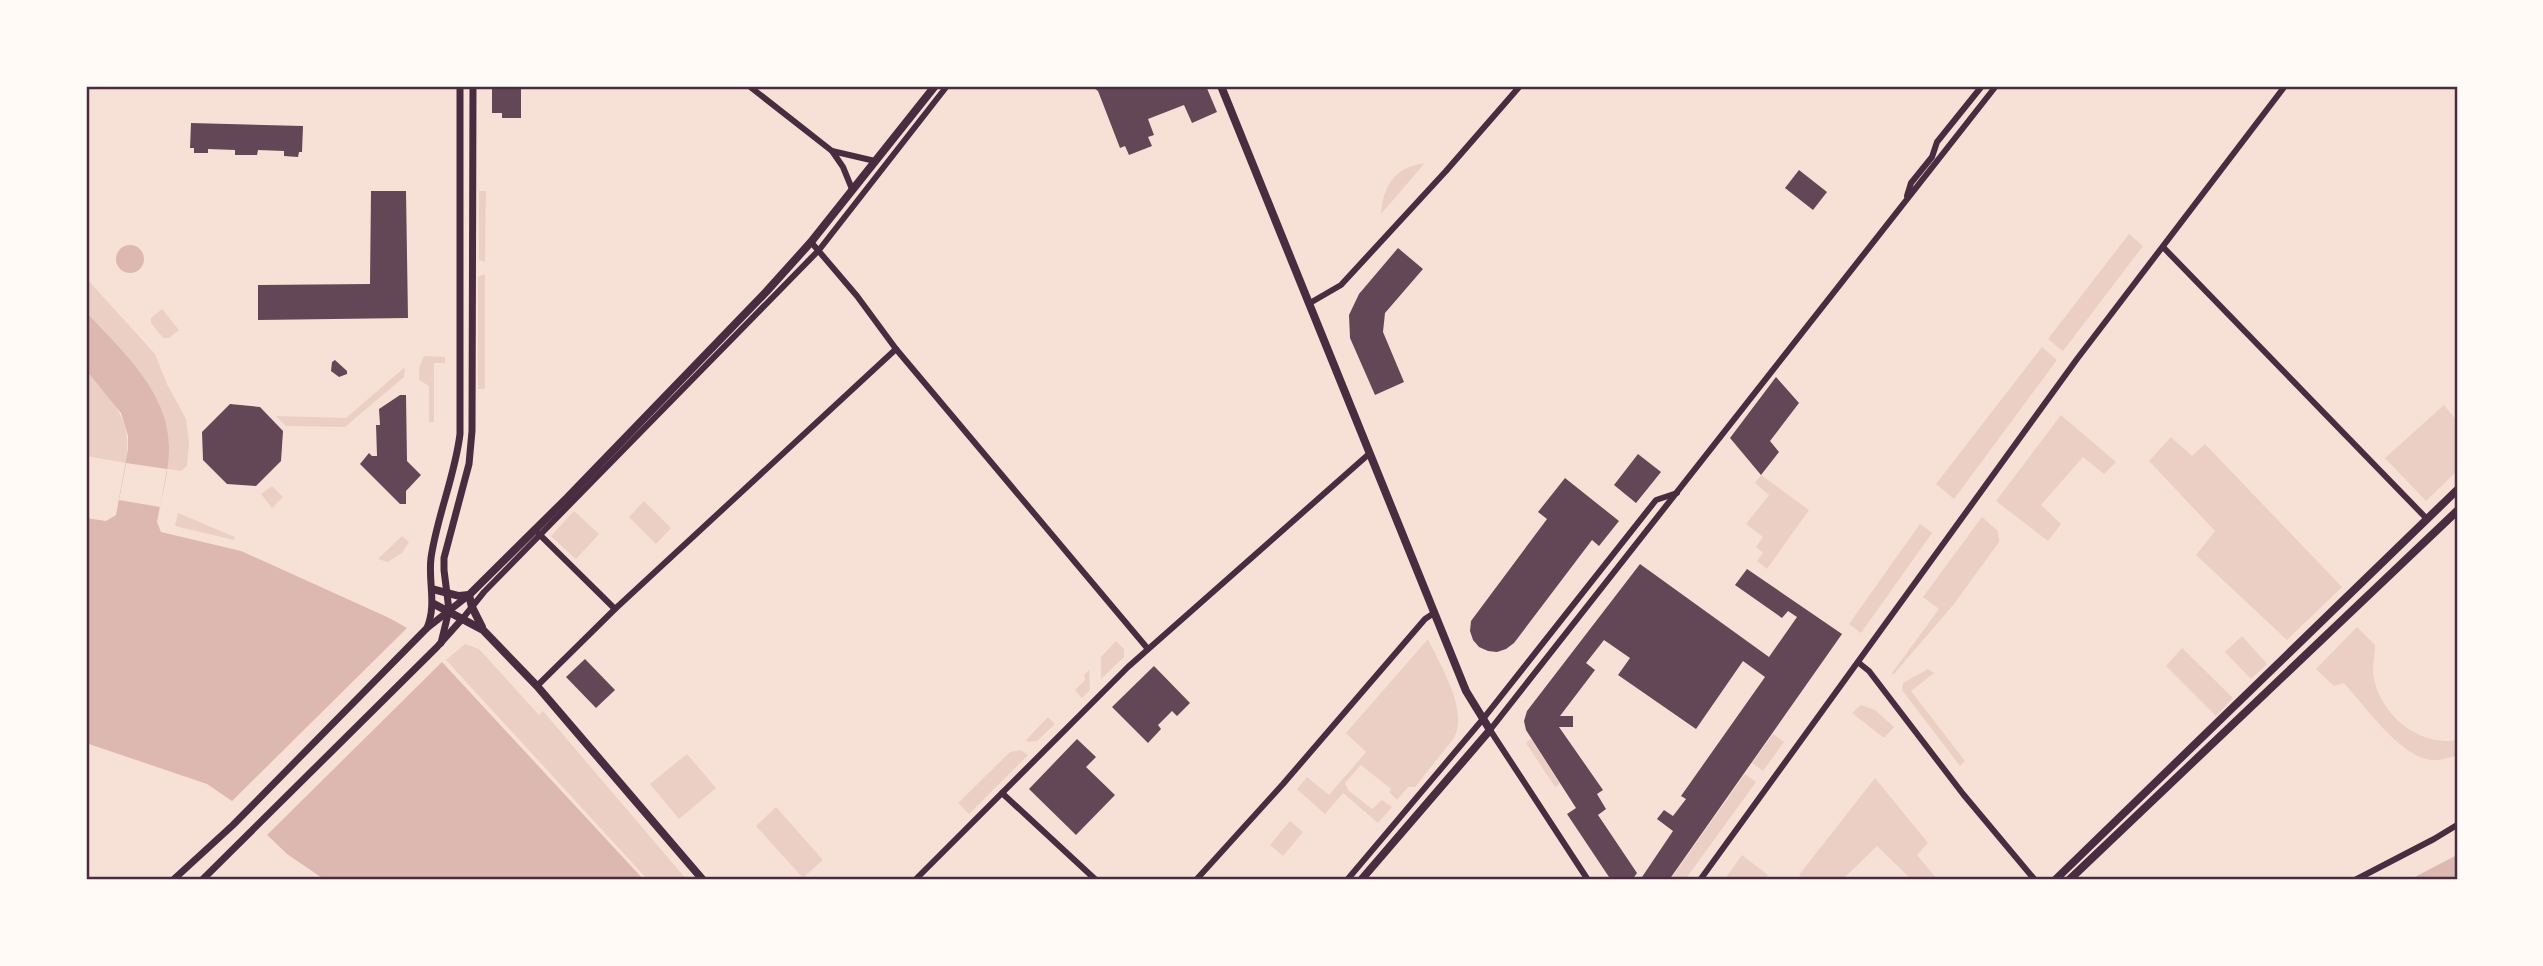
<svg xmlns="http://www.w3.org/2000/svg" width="2543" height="966" viewBox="0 0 2543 966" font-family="'Alegreya Sans',sans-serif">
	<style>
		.green { fill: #ebcfc5 }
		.water { fill: #dcb8b0 }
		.pier { fill: #f7e1d7 }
		.building { fill: #644757 }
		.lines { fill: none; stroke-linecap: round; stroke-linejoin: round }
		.minor { stroke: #4a2c40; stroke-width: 6 }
		.tertiary { stroke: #4a2c40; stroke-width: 7 }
		.secondary { stroke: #4a2c40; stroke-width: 8 }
		.neatline { fill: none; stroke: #4a2c40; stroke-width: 2.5 }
	</style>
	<rect width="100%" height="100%" fill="#f7e1d7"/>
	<!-- green -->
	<g class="green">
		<path d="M1425,163L1381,214C1383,185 1395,167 1425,163Z"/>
		<path d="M479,191H486L485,262L479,260Z"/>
		<path d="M2129,234L2143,246L2063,351L2048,339Z"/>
		<path d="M485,274V389H478V277Z"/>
		<path d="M86,278L155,354L167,384L186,419L189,443L187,466L181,471L167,469C177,397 130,360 86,312Z"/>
		<path d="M162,309L179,330L169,338H163L151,323V318Z"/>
		<path d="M2042,347L2057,360L1954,499L1936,484Z"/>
		<path d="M424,356L445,357V363H434V422H429V386L419,380V368Z"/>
		<path d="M405,367L404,377L345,427L286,426L276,416L346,418Z"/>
		<path d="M86,370C113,401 133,419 126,463L86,456Z"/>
		<path d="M2444,405L2457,421V471L2426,501L2385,458Z"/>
		<path d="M2061,415L2116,462L2104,474L2083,457L2041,505L2061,524L2048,541L1996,501Z"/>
		<path d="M2171,437L2192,456L2205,444L2342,587L2287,640L2196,555L2215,531L2149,461Z"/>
		<path d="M1761,475L1809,510L1767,569L1757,561L1763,553L1756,547L1763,537L1746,524L1769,495L1755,483Z"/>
		<path d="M272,486L283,497L272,508L261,494Z"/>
		<path d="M644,501L671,528L656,544L629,517Z"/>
		<path d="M574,511L599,534L576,559L551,536Z"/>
		<path d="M178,513L235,537L234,540L175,526Z"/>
		<path d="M1982,517L1998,531L1999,542L1954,604L1893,675L1892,673L1939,609L1923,597Z"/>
		<path d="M1920,524L1932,533L1861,633L1849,624Z"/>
		<path d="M402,536L409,542L402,553L388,562L378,559Z"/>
		<path d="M2357,627L2375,645C2375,653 2373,663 2373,672C2377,712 2417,747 2457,740V755C2450,758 2439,761 2430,760C2399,755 2364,705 2344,683L2334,686L2316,669Z"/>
		<path d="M2242,636L2267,664L2251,679L2225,652Z"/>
		<path d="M1428,639C1440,666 1469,710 1454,738L1415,787H1408L1397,800L1389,792L1391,789L1361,765L1345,783L1349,791L1372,809L1382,800L1392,807L1378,823L1343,793L1325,814L1297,789L1307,777L1329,795L1366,752L1346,733Z"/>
		<path d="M1116,641L1124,649V657L1101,679V657Z"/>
		<path d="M465,644L479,649L539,715L543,711L687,880H648L446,660Z"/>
		<path d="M2182,648L2233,698L2216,716L2166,666Z"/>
		<path d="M1928,669L1934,673L1911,691L1965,761L1960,766L1902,690L1903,683Z"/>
		<path d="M1089,670L1090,690L1082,698L1075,690L1085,680L1084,675Z"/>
		<path d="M1861,705L1875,710L1894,727L1884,738L1852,713Z"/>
		<path d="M1048,717L1055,724L1037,741L1028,742L1026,740Z"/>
		<path d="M1773,734L1784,742L1763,771L1752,763Z"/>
		<path d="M1531,739L1560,784L1555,787L1526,743Z"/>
		<path d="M1021,750L1028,755L969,814L958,803L1010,752Z"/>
		<path d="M687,754L716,788L679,819L650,784Z"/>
		<path d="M1745,774L1756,782L1685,880H1670Z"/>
		<path d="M1875,778L1928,843L1917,855L1937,879L1912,880L1877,846L1842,880H1804L1799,875Z"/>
		<path d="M776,807L823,860L803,878L756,826Z"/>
		<path d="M1290,821L1303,832L1283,856L1270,845Z"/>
		<path d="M1742,855L1768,875L1763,880H1724Z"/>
	</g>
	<!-- water -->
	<g class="water">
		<circle cx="130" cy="259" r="14"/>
		<path d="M86,312C123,352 171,393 169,452C168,475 161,499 157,522L161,532L241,551L407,626L442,662L644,880H325L287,854L232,801L207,784L86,743V518L106,521L116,515L128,449V436L121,413L86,370Z"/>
		<path d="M2457,855V880H2409Z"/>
	</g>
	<!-- pier -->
	<g class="pier">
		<path d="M126,463L167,469L160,507L119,500Z"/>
		<path d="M379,608L408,623L445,659L267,835V840L229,804L407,628L377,611Z"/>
	</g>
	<!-- building -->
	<g class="building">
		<path d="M492,86H521V118H502V113H492Z"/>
		<path d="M1091,86H1206L1217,112L1192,123L1184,105L1148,119L1154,135L1148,137L1152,146L1129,155L1125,146L1120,148L1098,91Z"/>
		<path d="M191,123L303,126L302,152H299L298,157L284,156V151L258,150L257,155H235V150L208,149V153H194V148H190Z"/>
		<path d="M1799,170L1827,192L1813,210L1785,188Z"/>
		<path d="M371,191H406L408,318L258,320V285L370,284Z"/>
		<path d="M1398,248L1423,269L1385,313L1383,332L1404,382L1375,395L1350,338L1349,315L1359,294Z"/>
		<path d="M335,360L347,371V374L339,377L331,371L332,362Z"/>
		<path d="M1776,377L1799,403L1770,441L1779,452L1761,475L1730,438Z"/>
		<path d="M400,395H406L407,461L421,475L406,491V504H400L360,464L369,453L372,456H377L376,425H380L379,409Z"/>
		<path d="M230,404L260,407L283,431L281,461L256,486L227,484L203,460L202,432Z"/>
		<path d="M1638,454L1661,472L1636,503L1614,485Z"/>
		<path d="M1565,478L1619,521L1599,546L1592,540L1514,643L1506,649L1497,652L1488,651L1479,647L1473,640L1470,631L1471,621L1547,519L1538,512Z"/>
		<path d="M1640,564L1769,657L1797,617L1788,611L1782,618L1735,585L1747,569L1842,634L1669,880H1640L1673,831L1657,819L1664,810L1673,816L1686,799L1681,796L1765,677L1743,661L1696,729L1618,675L1630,658L1604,640L1586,663L1595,670L1560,716H1573V727H1559L1603,790L1597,794L1606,809L1598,815L1637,873L1632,880H1611L1567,814L1576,808L1526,730L1524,721L1527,711Z"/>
		<path d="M585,659L615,690L596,708L566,677Z"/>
		<path d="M1154,666L1190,703L1177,716L1172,711L1158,725L1161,729L1148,743L1112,707Z"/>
		<path d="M1077,739L1096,757L1086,767L1115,795L1076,835L1029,789Z"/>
	</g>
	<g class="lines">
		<!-- minor -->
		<g class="minor">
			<path d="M749,86L832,151L843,167L852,189"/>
			<path d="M832,151L875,161"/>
			<path d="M1907,196L1911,183L1932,157L1937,142L1982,86"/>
			<path d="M811,242L857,296L896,349L1148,649"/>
			<path d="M2163,247L2427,519"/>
			<path d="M1310,303L1341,285L1446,171L1520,86"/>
			<path d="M539,534L615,609"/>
			<path d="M463,618L484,592L819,250L947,86"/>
			<path d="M1859,663L1869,671L1963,794L2035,880"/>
			<path d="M537,686L615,609L896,349"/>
			<path d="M1002,793L1096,880"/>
			<path d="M915,880L1128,667L1370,453"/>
			<path d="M1196,880L1283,784L1425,619L1434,613"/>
			<path d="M1347,880L1483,719L1656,500L1677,493"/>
			<path d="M1588,880L1490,730L1996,86"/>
			<path d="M1700,880L2077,359L2285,86"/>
			<path d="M2355,880L2434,839L2457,825"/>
		</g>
		<!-- tertiary -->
		<g class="tertiary">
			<path d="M427,628C437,604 428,582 431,558C437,516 455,476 460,434V86"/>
			<path d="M441,643L449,610L444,570V558L469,464L472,431L473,86"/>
			<path d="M173,880L233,825L427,628L469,595"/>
			<path d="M202,880L437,647L463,618"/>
		</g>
		<!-- secondary -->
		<g class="secondary">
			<path d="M1221,86L1466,691L1490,730L1361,880"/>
			<path d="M432,589L459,596L469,595"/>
			<path d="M469,595L567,498L766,292L811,242L935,86"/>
			<path d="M469,595L472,607L482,627"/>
			<path d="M434,604L483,630L537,686L703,880"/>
			<path d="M2055,880L2457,490"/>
			<path d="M2069,880L2457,511"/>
		</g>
	</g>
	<!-- border -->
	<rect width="2543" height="966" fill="none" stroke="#fffaf5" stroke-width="175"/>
	<rect x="88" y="88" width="2368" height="790" class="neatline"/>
</svg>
